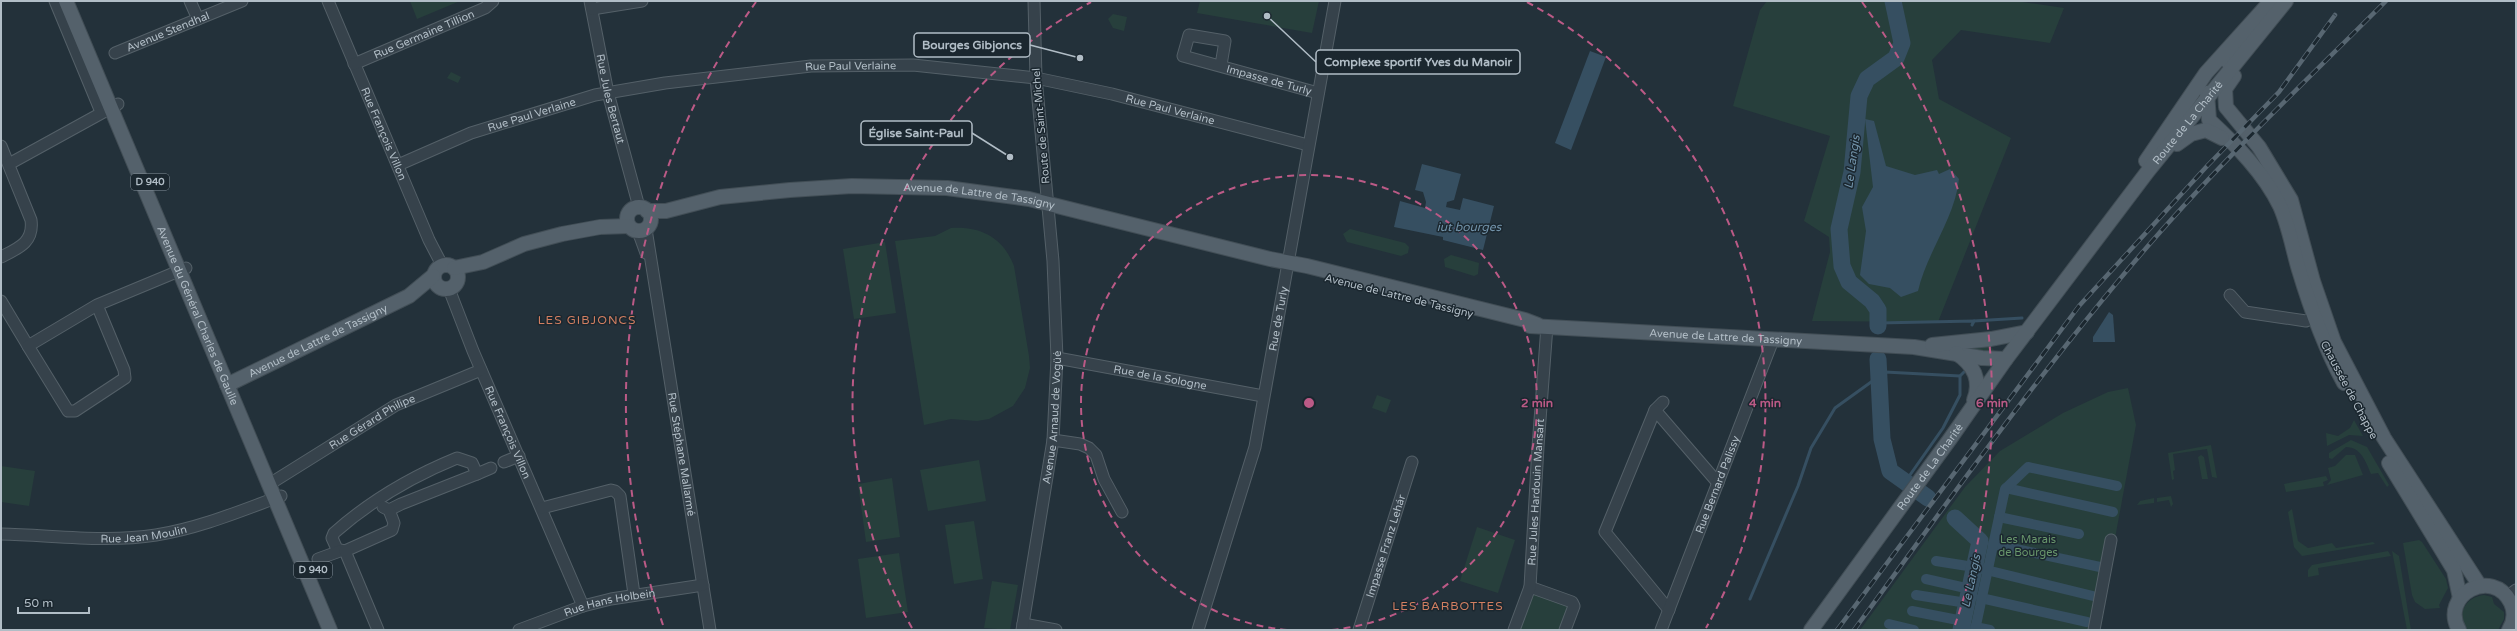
<svg xmlns="http://www.w3.org/2000/svg" width="2517" height="631" viewBox="0 0 2517 631" font-family="'Varela Round',sans-serif">
  <style>
    .green { fill: #273f3c }
    .water { fill: #364f61 }
    .lines { fill: none; stroke-linecap: round; stroke-linejoin: round }
    .stream { stroke: #364f61; stroke-width: 3 }
    .canal { stroke: #364f61; stroke-width: 10 }
    .river { stroke: #364f61; stroke-width: 17 }
    .minor-casing { stroke: #546068; stroke-width: 13 }
    .major-casing { stroke: #424e56; stroke-width: 16 }
    .minor { stroke: #36424b; stroke-width: 11 }
    .major { stroke: #54616b; stroke-width: 14 }
    .rail-casing { stroke: #586772; stroke-width: 4.5 }
    .rail { stroke: #1b272f; stroke-width: 3; stroke-dasharray: 9; stroke-linecap: butt }
    .ring { fill: none; stroke: #bb5a86; stroke-width: 2; stroke-dasharray: 7 5 }
    .labels { text-anchor: middle; dominant-baseline: central; stroke-width: 3; stroke-linejoin: round; paint-order: stroke }
    .shield { fill: #1b272f; stroke: #849099; stroke-width: 1 }
    .shield-label { font-size: 10px; font-weight: bold; fill: #b1bdc6 }
    .street-label { font-size: 11px; fill: #b1bdc6; stroke: #1b272f }
    .park-label { font-size: 11px; fill: #69976c; stroke: #1b272f }
    .water-label { font-size: 12px; font-style: italic; fill: #7293aa; stroke: #1b272f }
    .neighbourhood-label { font-size: 12px; letter-spacing: 1px; fill: #d27f61; stroke: #1b272f }
    .centre { fill: #bb5a86; stroke: #1b272f; stroke-width: 2 }
    .ring-label { font-size: 12px; text-anchor: middle; font-weight: bold; fill: #bb5a86; stroke: #1b272f; stroke-width: 3; stroke-linejoin: round; paint-order: stroke }
    .leader { fill: none; stroke: #b1bdc6; stroke-width: 1.5 }
    .callout-dot { fill: #b1bdc6; stroke: #1b272f; stroke-width: 1.5 }
    .callout { fill: #1b272f; stroke: #b1bdc6; stroke-width: 1.5 }
    .callout-label { font-size: 12px; text-anchor: middle; font-weight: bold; fill: #b1bdc6 }
  </style>
  <rect width="100%" height="100%" fill="#23313a"/>
  <!-- green -->
  <g class="green">
    <polygon points="410,1 460,1 417,19"/>
    <polygon points="1200,1 1319,1 1312,33 1197,13"/>
    <polygon points="1767,1 2016,1 2064,8 2050,43 1961,30 1932,60 1939,99 2011,138 1938,322 1812,321 1830,252 1829,237 1804,221 1830,136 1733,106 1760,10"/>
    <polygon points="1113,14 1127,17 1124,31 1113,28 1108,19"/>
    <polygon points="451,72 461,77 458,83 447,78"/>
    <path d="M951 228C980 226 1003 237 1014 266L1029 356 1030 368 1025 388 1013 406 989 419 977 421 951 419 924 425 895 241 935 236Z"/>
    <polygon points="1350,229 1405,243 1409,247 1408,253 1401,256 1347,242 1343,234"/>
    <polygon points="885,242 896,313 854,319 843,249"/>
    <polygon points="1451,255 1479,263 1478,274 1474,276 1445,267 1444,259"/>
    <polygon points="1968,344 1989,345 1995,351 1993,355 1966,349"/>
    <polygon points="2128,388 2136,425 2098,630 1860,630 1965,487 2000,451 2063,413 2108,392"/>
    <polygon points="1377,395 1391,400 1386,413 1372,408"/>
    <polygon points="2354,420 2363,436 2349,435 2327,446 2326,433 2338,436 2350,428"/>
    <path d="M2351 440 2367 447 2389 485 2387 487 2378 473 2371 474C2366 462 2361 447 2346 447L2332 459 2329 458V453Z"/>
    <polygon points="2211,445 2217,478 2212,477 2207,449 2173,454 2175,470 2173,471 2174,479 2172,480 2168,453"/>
    <polygon points="2201,455 2204,457 2208,479 2202,479 2198,457"/>
    <polygon points="2346,455 2355,455 2363,475 2327,485 2331,480 2328,468 2335,466"/>
    <polygon points="979,460 986,501 928,511 920,470"/>
    <polygon points="1,466 35,471 29,506 1,502"/>
    <polygon points="2326,476 2328,480 2323,482 2324,486 2286,492 2284,484"/>
    <polygon points="892,478 900,537 866,542 858,484"/>
    <polygon points="2171,496 2173,504 2171,507 2169,500 2157,502 2157,498"/>
    <polygon points="2154,498 2154,503 2137,505 2140,501"/>
    <polygon points="2292,509 2298,541 2308,548 2332,543 2336,548 2373,542 2375,544 2302,556 2294,547 2288,512"/>
    <polygon points="974,521 983,579 954,584 945,525"/>
    <polygon points="1477,527 1515,540 1498,593 1460,581"/>
    <polygon points="2419,540 2422,542 2446,579 2448,588 2439,605 2440,608 2425,609 2415,602 2412,595 2403,543"/>
    <polygon points="2388,551 2391,556 2318,568 2319,575 2308,577 2308,570 2312,565"/>
    <polygon points="2392,551 2399,556 2411,630 2407,630"/>
    <polygon points="899,553 908,612 866,618 858,559"/>
    <polygon points="992,581 1018,585 1010,630 984,628"/>
    <polygon points="1534,594 1567,606 1569,608 1560,630 1519,630"/>
    <path d="M2484 595 2492 597 2494 604 2504 612V619L2498 630H2467C2455 614 2466 597 2484 595Z"/>
  </g>
  <!-- water -->
  <g class="water">
    <polygon points="1590,51 1606,57 1571,150 1555,143"/>
    <path d="M1865 119 1874 121 1886 166 1915 175 1937 170 1939 174 1950 169 1959 179C1955 218 1927 252 1918 291L1901 297 1890 288 1869 284 1860 275 1866 231 1862 207 1873 187Z"/>
    <polygon points="1422,164 1461,174 1454,200 1447,202 1446,207 1460,210 1463,198 1494,206 1483,250 1443,240 1443,237 1394,227 1400,201 1425,208 1426,202 1423,192 1415,190"/>
    <polygon points="2109,312 2113,315 2115,342 2093,342 2093,337"/>
  </g>
  <g class="lines">
    <!-- stream -->
    <g class="stream">
      <polyline points="1974,321 2022,318"/>
      <polyline points="1878,323 1974,321 1972,325"/>
      <polyline points="1905,482 1943,428 1960,395 1960,376 1964,372"/>
      <polyline points="1750,599 1798,486 1811,448 1835,408 1885,372 1960,376"/>
    </g>
    <!-- canal -->
    <g class="canal">
      <polyline points="2006,488 2113,512"/>
      <polyline points="1999,517 2079,534"/>
      <polyline points="1993,544 2100,567"/>
      <polyline points="1936,561 1974,567 2093,596"/>
      <polyline points="1926,579 1970,589"/>
      <polyline points="1916,595 1967,603"/>
      <polyline points="1981,598 2087,622"/>
      <polyline points="1912,611 1963,621"/>
      <polyline points="1889,624 1914,630"/>
      <polyline points="1975,627 1990,630"/>
      <polyline points="1975,630 2005,489 2028,467 2117,486"/>
    </g>
    <!-- river -->
    <g class="river">
      <polyline points="1878,326 1878,310 1872,301 1849,282 1842,266 1839,229 1852,172 1859,96 1867,79 1896,58 1902,43 1893,1"/>
      <polyline points="1878,359 1882,439 1890,471 1928,498"/>
      <polyline points="1955,518 1980,541 1961,630"/>
    </g>
    <!-- minor casing -->
    <g class="minor-casing">
      <g id="minor">
        <polyline points="55,1 101,112"/>
        <polyline points="190,1 198,19"/>
        <path id="s1" d="M328 1 429 240 442 265"/>
        <path id="s2" d="M590 1 608 93 639 207"/>
        <polyline points="592,9 642,1"/>
        <path id="s3" d="M115 53 242 1"/>
        <path id="s4" d="M354 64 485 8 493 1"/>
        <path id="s5" d="M1221 65 1225 41 1189 35 1183 56 1318 93"/>
        <path d="M1 146 31 220C34 242 19 248 1 257"/>
        <polyline points="9,164 118,104"/>
        <path id="s6" d="M398 165 471 133 595 95 665 83 811 66 913 65 1036 78 1112 94 1308 145"/>
        <path id="s7" d="M646 229 710 630"/>
        <polyline points="638,231 646,253"/>
        <path id="s8" d="M449 289 473 351 583 606"/>
        <polyline points="2230,295 2245,312 2306,321 2313,318"/>
        <polyline points="1,301 28,346"/>
        <polyline points="97,305 124,370 125,378 75,411 68,411 28,346 97,305 186,268"/>
        <path id="s9" d="M1057 358 1263 396"/>
        <polyline points="1655,410 1663,402"/>
        <polyline points="1053,440 1080,444 1089,448 1096,455 1104,479 1122,512"/>
        <polyline points="504,462 519,456"/>
        <polyline points="477,474 491,468"/>
        <path id="s10" d="M268 485 396 405 481 370"/>
        <polyline points="542,508 611,490 615,491 620,496 634,594"/>
        <path id="s11" d="M1 534C52 535 106 543 156 535 200 528 240 511 281 496"/>
        <path d="M345 551 337 549 332 538 334 533C370 501 413 476 457 458L472 463 477 474 401 504 389 510"/>
        <polyline points="318,559 340,551"/>
        <polyline points="1530,587 1572,602 1574,606 1565,630"/>
        <polyline points="2508,596 2516,590"/>
        <polyline points="1669,610 1605,532 1655,410 1718,483"/>
        <polyline points="1023,624 1056,630"/>
        <polyline points="378,630 345,551 392,530 394,523 389,510 383,507"/>
        <path id="s12" d="M519 630 583 606 611 599 703 585"/>
        <path id="s13" d="M1022 630 1053 440 1057 358 1053 261 1036 78 1034 1"/>
        <path id="s14" d="M1198 630 1255 447 1335 1"/>
        <path id="s15" d="M1359 630 1412 462"/>
        <path id="s16" d="M1514 630 1530 587 1538 447 1547 326"/>
        <path id="s17" d="M1661 630 1773 340"/>
        <polyline points="2094,630 2111,540"/>
      </g>
    </g>
    <!-- major casing -->
    <g class="major-casing">
      <g id="major">
        <path id="s18" d="M66 1 330 630"/>
        <polyline points="2227,61 2248,27"/>
        <polyline points="2234,76 2225,89 2226,107 2259,147 2291,200 2313,281 2334,342 2384,438 2480,586"/>
        <path d="M2207 93 2209 120C2236 145 2264 173 2280 206 2289 226 2293 250 2299 270 2311 310 2324 346 2344 383"/>
        <polyline points="2177,144 2191,134 2206,130 2222,138"/>
        <polyline points="2146,161 2206,73 2271,1"/>
        <circle cx="639" cy="219" r="12"/>
        <path id="s19" d="M647 211H666L720 197 790 190 852 186 947 188 1029 199 1270 259 1307 266 1525 320 1538 325"/>
        <circle cx="446" cy="277" r="12"/>
        <polyline points="454,268 483,262 524,244 562,234 600,227 629,226"/>
        <path id="s20" d="M1530 326 1914 347 1982 358 2006 359"/>
        <polyline points="1932,345 1991,339 2027,332"/>
        <path d="M1956 353C1973 364 1982 380 1974 400"/>
        <path id="s21" d="M227 385 409 296 433 276"/>
        <polyline points="2389,463 2454,570 2460,598"/>
        <path id="s22" d="M1811 630 1950 439 2006 359 2148 171 2286 1"/>
        <path d="M2459 630C2439 595 2493 566 2511 603 2515 612 2514 622 2509 630"/>
      </g>
    </g>
    <!-- minor -->
    <use href="#minor" class="minor"/>
    <!-- major -->
    <use href="#major" class="major"/>
    <!-- rail casing -->
    <g class="rail-casing">
      <g id="rail">
        <polyline points="1837,630 2079,306 2208,165 2279,92 2335,15"/>
        <path d="M1854 630C1947 503 2038 374 2141 254 2217 165 2303 84 2386 1"/>
      </g>
    </g>
    <!-- rail -->
    <use href="#rail" class="rail"/>
  </g>
  <!-- distance rings -->
  <g class="ring">
    <path d="M1287 630A228 228 0 1 1 1331 630"/>
    <path d="M912 628A456 456 0 0 1 1091 2M1527 2A456 456 0 0 1 1706 628"/>
    <path d="M663 625A683 683 0 0 1 756 2M1862 2A683 683 0 0 1 1955 625"/>
  </g>
  <g class="labels">
    <!-- shield labels -->
    <g class="shield">
      <rect x="131" y="174" width="38" height="16" rx="3"/>
      <rect x="294" y="562" width="38" height="16" rx="3"/>
    </g>
    <g class="shield-label">
      <text x="150" y="182">D 940</text>
      <text x="313" y="570">D 940</text>
    </g>
    <!-- street labels -->
    <g class="street-label">
      <text stroke="none"><textPath href="#s3" startOffset="57">Avenue Stendhal</textPath></text>
      <text stroke="none"><textPath href="#s4" startOffset="76">Rue Germaine Tillion</textPath></text>
      <text stroke="none"><textPath href="#s6" startOffset="467">Rue Paul Verlaine</textPath></text>
      <text stroke="none"><textPath href="#s5" startOffset="172">Impasse de Turly</textPath></text>
      <text stroke="none"><textPath href="#s2" startOffset="100">Rue Jules Bertaut</textPath></text>
      <text stroke="none"><textPath href="#s6" startOffset="791">Rue Paul Verlaine</textPath></text>
      <text stroke="none"><textPath href="#s6" startOffset="143">Rue Paul Verlaine</textPath></text>
      <text stroke="none"><textPath href="#s22" startOffset="632">Route de La Charité</textPath></text>
      <text transform="translate(1041 126) rotate(-95)">Route de Saint-Michel</text>
      <text stroke="none"><textPath href="#s1" startOffset="144">Rue François Villon</textPath></text>
      <text stroke="none"><textPath href="#s19" startOffset="335">Avenue de Lattre de Tassigny</textPath></text>
      <text transform="translate(1399 296) rotate(14)">Avenue de Lattre de Tassigny</text>
      <text stroke="none"><textPath href="#s18" startOffset="341">Avenue du Général Charles de Gaulle</textPath></text>
      <text stroke="none"><textPath href="#s14" startOffset="322">Rue de Turly</textPath></text>
      <text stroke="none"><textPath href="#s20" startOffset="196">Avenue de Lattre de Tassigny</textPath></text>
      <text stroke="none"><textPath href="#s21" startOffset="101">Avenue de Lattre de Tassigny</textPath></text>
      <text stroke="none"><textPath href="#s9" startOffset="105">Rue de la Sologne</textPath></text>
      <text transform="translate(2349 390) rotate(62)">Chaussée de Chappe</text>
      <text stroke="none"><textPath href="#s13" startOffset="215">Avenue Arnaud de Vogüé</textPath></text>
      <text stroke="none"><textPath href="#s10" startOffset="122">Rue Gérard Philipe</textPath></text>
      <text stroke="none"><textPath href="#s8" startOffset="155">Rue François Villon</textPath></text>
      <text stroke="none"><textPath href="#s7" startOffset="228">Rue Stéphane Mallarmé</textPath></text>
      <text stroke="none"><textPath href="#s22" startOffset="202">Route de La Charité</textPath></text>
      <text stroke="none"><textPath href="#s17" startOffset="156">Rue Bernard Palissy</textPath></text>
      <text stroke="none"><textPath href="#s16" startOffset="141">Rue Jules Hardouin Mansart</textPath></text>
      <text stroke="none"><textPath href="#s11" startOffset="143">Rue Jean Moulin</textPath></text>
      <text stroke="none"><textPath href="#s15" startOffset="88">Impasse Franz Lehár</textPath></text>
      <text stroke="none"><textPath href="#s12" startOffset="95">Rue Hans Holbein</textPath></text>
    </g>
    <!-- park labels -->
    <g class="park-label">
      <text x="2028" y="539">Les Marais<tspan x="2028" dy="13">de Bourges</tspan></text>
    </g>
    <!-- water labels -->
    <g class="water-label">
      <text transform="translate(1852 162) rotate(-82)">Le Langis</text>
      <text x="1469" y="227">iut bourges</text>
      <text transform="translate(1971 581) rotate(-78)">Le Langis</text>
    </g>
    <!-- neighbourhood labels -->
    <g class="neighbourhood-label">
      <text x="587" y="320">LES GIBJONCS</text>
      <text x="1448" y="606">LES BARBOTTES</text>
    </g>
  </g>
  <circle cx="1309" cy="403" r="6" class="centre"/>
  <g class="ring-label">
    <text x="1537" y="407">2 min</text>
    <text x="1765" y="407">4 min</text>
    <text x="1992" y="407">6 min</text>
  </g>
  <!-- callouts -->
  <path class="leader" d="M1080 58L1030 45M1267 16L1316 62M1010 157L972 133"/>
  <g class="callout-dot">
    <circle cx="1080" cy="58" r="4"/>
    <circle cx="1267" cy="16" r="4"/>
    <circle cx="1010" cy="157" r="4"/>
  </g>
  <g class="callout">
    <rect x="914" y="33" width="116" height="24" rx="4"/>
    <rect x="1316" y="50" width="204" height="24" rx="4"/>
    <rect x="861" y="121" width="111" height="24" rx="4"/>
  </g>
  <g class="callout-label">
    <text x="972" y="49">Bourges Gibjoncs</text>
    <text x="1418" y="66">Complexe sportif Yves du Manoir</text>
    <text x="916" y="137">Église Saint-Paul</text>
  </g>
  <!-- border -->
  <rect width="2517" height="631" fill="none" stroke="#b1bdc6" stroke-width="4"/>
  <!-- scale -->
  <path d="M18 607v6h71v-6" fill="none" stroke="#b1bdc6" stroke-width="2"/>
  <text x="24" y="607" font-size="12" fill="#b1bdc6" stroke="#1b272f" stroke-width="3" paint-order="stroke">50 m</text>
</svg>
